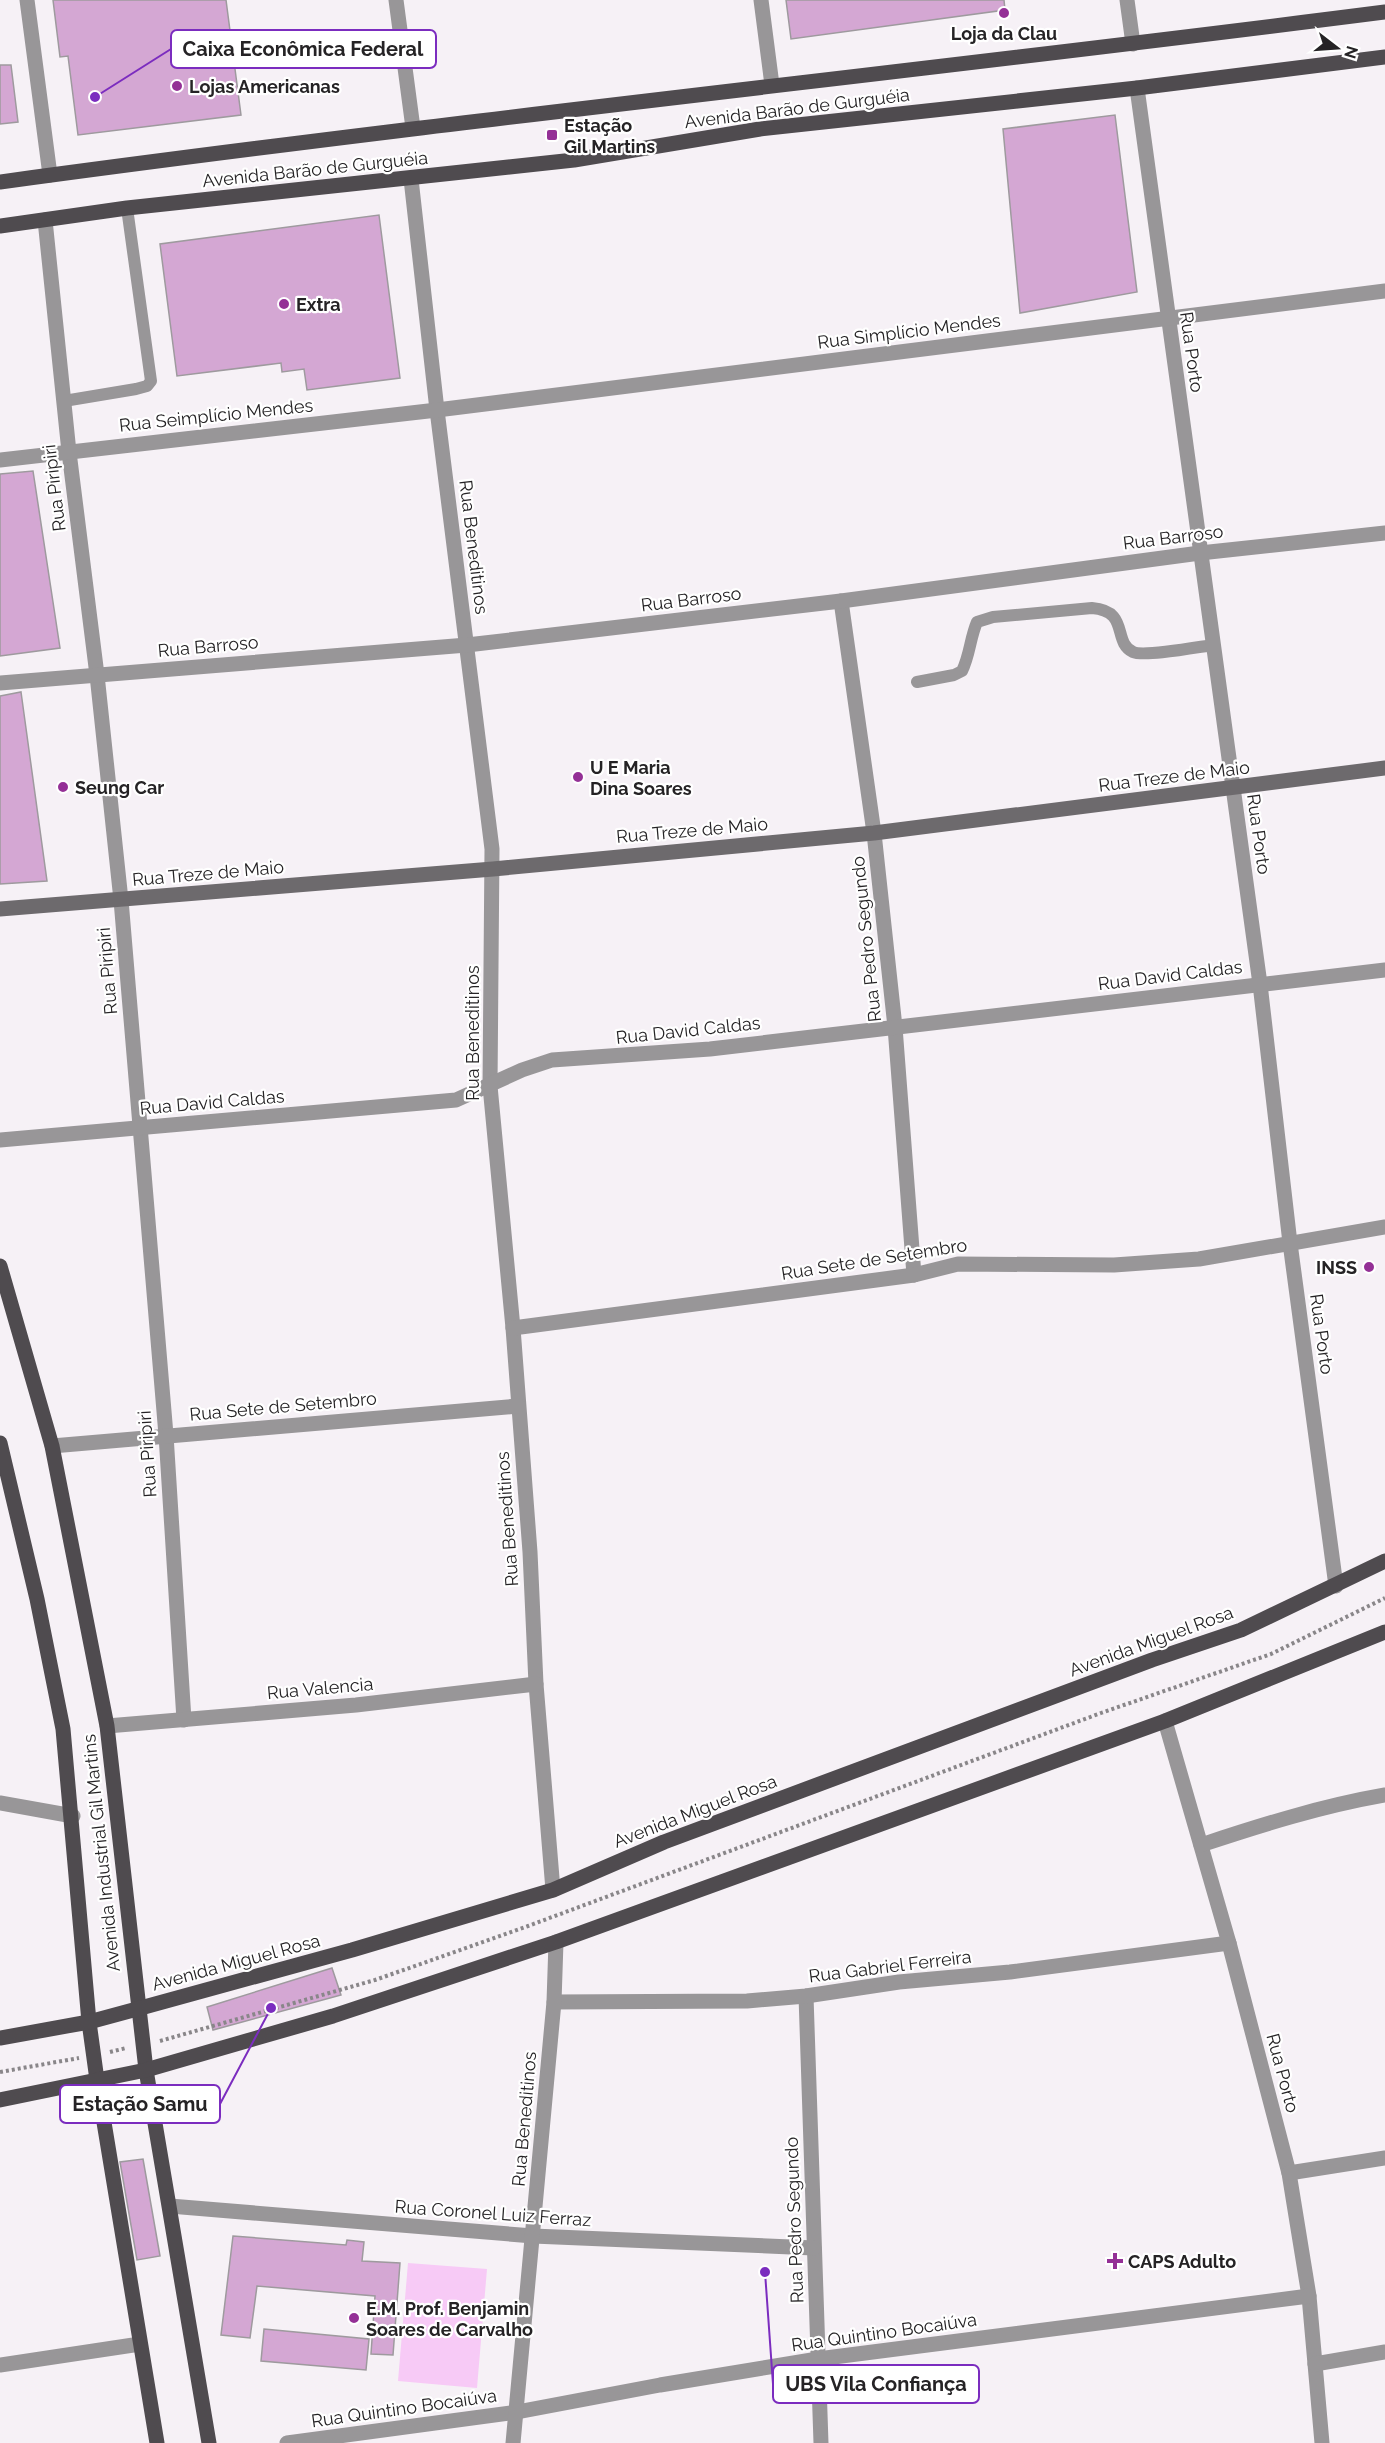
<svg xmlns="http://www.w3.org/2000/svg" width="1385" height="2443" viewBox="0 0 1385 2443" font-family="Raleway,sans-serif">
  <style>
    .grass { fill: #f7caf6 }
    .building { fill: #d4a7d3; stroke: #9e9a9e; stroke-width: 1.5 }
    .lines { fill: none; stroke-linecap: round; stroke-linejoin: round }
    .path { stroke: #898689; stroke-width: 4; stroke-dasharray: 3 3; stroke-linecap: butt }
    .lane { stroke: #989698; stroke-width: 12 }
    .street { stroke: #989698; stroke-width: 15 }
    .secondary { stroke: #6d6a6d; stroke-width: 15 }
    .primary { stroke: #4f4b4f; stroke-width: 15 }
    .poi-dot { fill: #943096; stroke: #fff; stroke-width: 2 }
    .labels { text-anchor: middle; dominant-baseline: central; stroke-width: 4.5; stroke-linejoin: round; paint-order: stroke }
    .poi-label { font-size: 18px; font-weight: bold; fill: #252325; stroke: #fff; text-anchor: start }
    .street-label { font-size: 18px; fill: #252325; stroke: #fff }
    .leader { fill: none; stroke: #7b2cbf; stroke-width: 2 }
    .callout-dot { fill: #7b2cbf; stroke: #fff; stroke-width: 2 }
    .callout { fill: #fff; stroke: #7b2cbf; stroke-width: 2 }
    .callout-label { font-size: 20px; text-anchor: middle; font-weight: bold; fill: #252325 }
  </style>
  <rect width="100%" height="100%" fill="#f6f1f6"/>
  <!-- grass -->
  <polygon class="grass" points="408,2263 487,2269 477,2388 398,2381"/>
  <!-- building -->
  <g class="building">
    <polygon points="53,0 226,0 241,115 78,135 68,56 60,57"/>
    <polygon points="786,0 1004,0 1005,10 791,39"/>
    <polygon points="0,65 11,65 18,122 0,124"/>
    <polygon points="1115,115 1137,292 1020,313 1003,129"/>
    <polygon points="379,215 400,378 307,390 304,369 282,372 281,363 177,376 160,244"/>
    <polygon points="33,471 60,648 0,656 0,474"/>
    <polygon points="21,692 47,881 0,884 0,696"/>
    <polygon points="332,1968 341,1995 213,2030 207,2007"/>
    <polygon points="143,2159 160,2256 137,2260 120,2162"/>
    <polygon points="233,2236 346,2245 347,2240 364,2242 362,2261 400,2263 393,2355 371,2354 375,2296 257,2286 250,2338 221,2335"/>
    <polygon points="264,2329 369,2339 366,2370 261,2361"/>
  </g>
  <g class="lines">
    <!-- path -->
    <g class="path">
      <polyline points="160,2041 375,1980 528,1926 1101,1713 1271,1654 1385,1598"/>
      <polyline points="110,2052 126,2048"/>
      <polyline points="0,2072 79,2058"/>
    </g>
    <!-- lane -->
    <g class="lane">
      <polyline points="64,401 136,389 147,386 151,381 127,208"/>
      <path d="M917 682 954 675 962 671C970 655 970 638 977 622L993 617 1092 608C1130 611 1112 642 1133 652 1144 657 1198 647 1213 645"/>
    </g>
    <!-- street -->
    <g class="street">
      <polyline points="27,0 50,175"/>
      <polyline points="396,0 413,128"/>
      <polyline points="761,0 772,85"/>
      <polyline points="1127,0 1133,44"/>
      <polyline points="1137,88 1260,984 1290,1243 1336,1586"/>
      <polyline points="411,179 437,410 492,849 490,1086 513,1328 530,1552 536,1684 553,1890"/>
      <polyline points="45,220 69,452 97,675 121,900 166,1435 184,1720"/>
      <polyline points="0,460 437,410 1385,291"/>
      <polyline points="841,601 874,833 895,1027 914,1275"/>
      <polyline points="0,683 467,645 841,601 1200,553 1385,533"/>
      <polyline points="0,1140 456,1100 522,1070 552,1060 710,1049 1385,970"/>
      <polyline points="513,1328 914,1275 958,1264 1114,1265 1199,1259 1385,1227"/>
      <polyline points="52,1446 518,1406"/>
      <polyline points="1165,1721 1229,1943 1289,2173 1309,2296 1322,2443"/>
      <polyline points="107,1726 356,1705 536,1684"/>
      <polyline points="0,1803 73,1816"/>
      <path d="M1201 1845C1261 1825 1322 1806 1385 1795"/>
      <polyline points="806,1996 821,2443"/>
      <polyline points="554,2002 747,2001 806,1996 899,1982 1010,1972 1229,1943"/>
      <polyline points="1289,2173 1385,2158"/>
      <polyline points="170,2206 533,2236 814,2248"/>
      <polyline points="1315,2364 1385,2352"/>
      <polyline points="0,2365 140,2344"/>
      <polyline points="287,2443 517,2412 660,2385 818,2359 1309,2296"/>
      <polyline points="513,2443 554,2002 556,1942"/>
    </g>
    <!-- secondary -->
    <polyline class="secondary" points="0,909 493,869 874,833 1385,768"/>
    <!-- primary -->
    <g class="primary">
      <path d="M0 182C461 119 924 71 1385 12"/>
      <polyline points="0,226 127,208 574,160 760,129 1137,88 1385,57"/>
      <polyline points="0,1266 52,1446 107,1726 146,2070 209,2443"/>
      <polyline points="0,1443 37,1599 63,1729 89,2022 97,2080 157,2443"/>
      <polyline points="0,2038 89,2022 137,2009 352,1950 553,1890 664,1842 1152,1660 1241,1630 1385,1561"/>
      <polyline points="0,2100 146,2070 333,2016 556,1942 1165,1721 1385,1632"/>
    </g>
  </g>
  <!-- markers -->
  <g class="poi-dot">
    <circle cx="1004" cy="13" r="6"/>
    <circle cx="177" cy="86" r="6"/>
    <rect x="546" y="129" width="12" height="12" rx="3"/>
    <circle cx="284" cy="304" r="6"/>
    <circle cx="578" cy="777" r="6"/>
    <circle cx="63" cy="787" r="6"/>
    <circle cx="1369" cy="1267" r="6"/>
    <path d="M1112 2252h6v6h6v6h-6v6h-6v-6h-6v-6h6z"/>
    <circle cx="354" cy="2318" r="6"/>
  </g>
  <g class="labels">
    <!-- poi labels -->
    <g class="poi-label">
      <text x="1004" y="33" text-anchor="middle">Loja da Clau</text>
      <text x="189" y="86">Lojas Americanas</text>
      <text x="564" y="125">Estação<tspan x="564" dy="21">Gil Martins</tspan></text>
      <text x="296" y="304">Extra</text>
      <text x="590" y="767">U E Maria<tspan x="590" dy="21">Dina Soares</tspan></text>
      <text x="75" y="787">Seung Car</text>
      <text x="1357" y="1267" text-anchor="end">INSS</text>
      <text x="1128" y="2261">CAPS Adulto</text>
      <text x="366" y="2308">E.M. Prof. Benjamin<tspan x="366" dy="21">Soares de Carvalho</tspan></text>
    </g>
    <!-- street labels -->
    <g class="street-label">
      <text transform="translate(797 108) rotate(-7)">Avenida Barão de Gurguéia</text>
      <text transform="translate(315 169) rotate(-6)">Avenida Barão de Gurguéia</text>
      <text transform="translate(909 331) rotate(-7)">Rua Simplício Mendes</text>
      <text transform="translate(1192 352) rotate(82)">Rua Porto</text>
      <text transform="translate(216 415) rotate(-6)">Rua Seimplício Mendes</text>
      <text transform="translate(54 488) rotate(-97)">Rua Piripiri</text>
      <text transform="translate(1173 537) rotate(-7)">Rua Barroso</text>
      <text transform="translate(474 547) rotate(83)">Rua Beneditinos</text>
      <text transform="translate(691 599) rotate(-7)">Rua Barroso</text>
      <text transform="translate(208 646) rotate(-5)">Rua Barroso</text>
      <text transform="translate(1174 776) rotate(-7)">Rua Treze de Maio</text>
      <text transform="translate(692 830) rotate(-5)">Rua Treze de Maio</text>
      <text transform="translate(1259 834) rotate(82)">Rua Porto</text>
      <text transform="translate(208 873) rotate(-5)">Rua Treze de Maio</text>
      <text transform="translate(866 939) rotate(-96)">Rua Pedro Segundo</text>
      <text transform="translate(107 971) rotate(-95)">Rua Piripiri</text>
      <text transform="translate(1170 975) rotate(-7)">Rua David Caldas</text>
      <text transform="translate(688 1030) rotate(-6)">Rua David Caldas</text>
      <text transform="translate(472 1033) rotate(-90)">Rua Beneditinos</text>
      <text transform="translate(212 1102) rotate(-5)">Rua David Caldas</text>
      <text transform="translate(874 1259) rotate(-9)">Rua Sete de Setembro</text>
      <text transform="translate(1322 1334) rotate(82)">Rua Porto</text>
      <text transform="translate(283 1406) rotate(-5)">Rua Sete de Setembro</text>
      <text transform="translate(147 1454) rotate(-94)">Rua Piripiri</text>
      <text transform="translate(507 1519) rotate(-94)">Rua Beneditinos</text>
      <text transform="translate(1151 1641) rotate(-20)">Avenida Miguel Rosa</text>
      <text transform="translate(320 1688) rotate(-5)">Rua Valencia</text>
      <text transform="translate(695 1811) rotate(-21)">Avenida Miguel Rosa</text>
      <text transform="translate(101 1853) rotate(-96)">Avenida Industrial Gil Martins</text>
      <text transform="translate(236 1962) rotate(-15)">Avenida Miguel Rosa</text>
      <text transform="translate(890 1966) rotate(-7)">Rua Gabriel Ferreira</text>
      <text transform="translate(1283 2073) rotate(75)">Rua Porto</text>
      <text transform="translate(524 2119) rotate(-85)">Rua Beneditinos</text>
      <text transform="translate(493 2213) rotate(4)">Rua Coronel Luiz Ferraz</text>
      <text transform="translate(794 2220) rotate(-92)">Rua Pedro Segundo</text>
      <text transform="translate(884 2332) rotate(-8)">Rua Quintino Bocaiúva</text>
      <text transform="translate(404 2408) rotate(-8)">Rua Quintino Bocaiúva</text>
    </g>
  </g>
  <!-- callouts -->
  <path class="leader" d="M95 97L171 49M271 2008L220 2104M765 2272L773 2384"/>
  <g class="callout-dot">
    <circle cx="95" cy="97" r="6"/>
    <circle cx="271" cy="2008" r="6"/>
    <circle cx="765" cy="2272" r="6"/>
  </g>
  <g class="callout">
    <rect x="171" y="30" width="265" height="38" rx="6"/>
    <rect x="60" y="2085" width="160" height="38" rx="6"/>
    <rect x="773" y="2365" width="206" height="38" rx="6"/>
  </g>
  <g class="callout-label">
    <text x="303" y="56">Caixa Econômica Federal</text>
    <text x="140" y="2111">Estação Samu</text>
    <text x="876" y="2391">UBS Vila Confiança</text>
  </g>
  <!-- north arrow -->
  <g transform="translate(1337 48) rotate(107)" stroke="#ffffff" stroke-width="4.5" paint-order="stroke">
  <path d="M0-4.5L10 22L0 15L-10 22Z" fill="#252325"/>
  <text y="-9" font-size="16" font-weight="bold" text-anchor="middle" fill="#252325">N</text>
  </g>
</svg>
